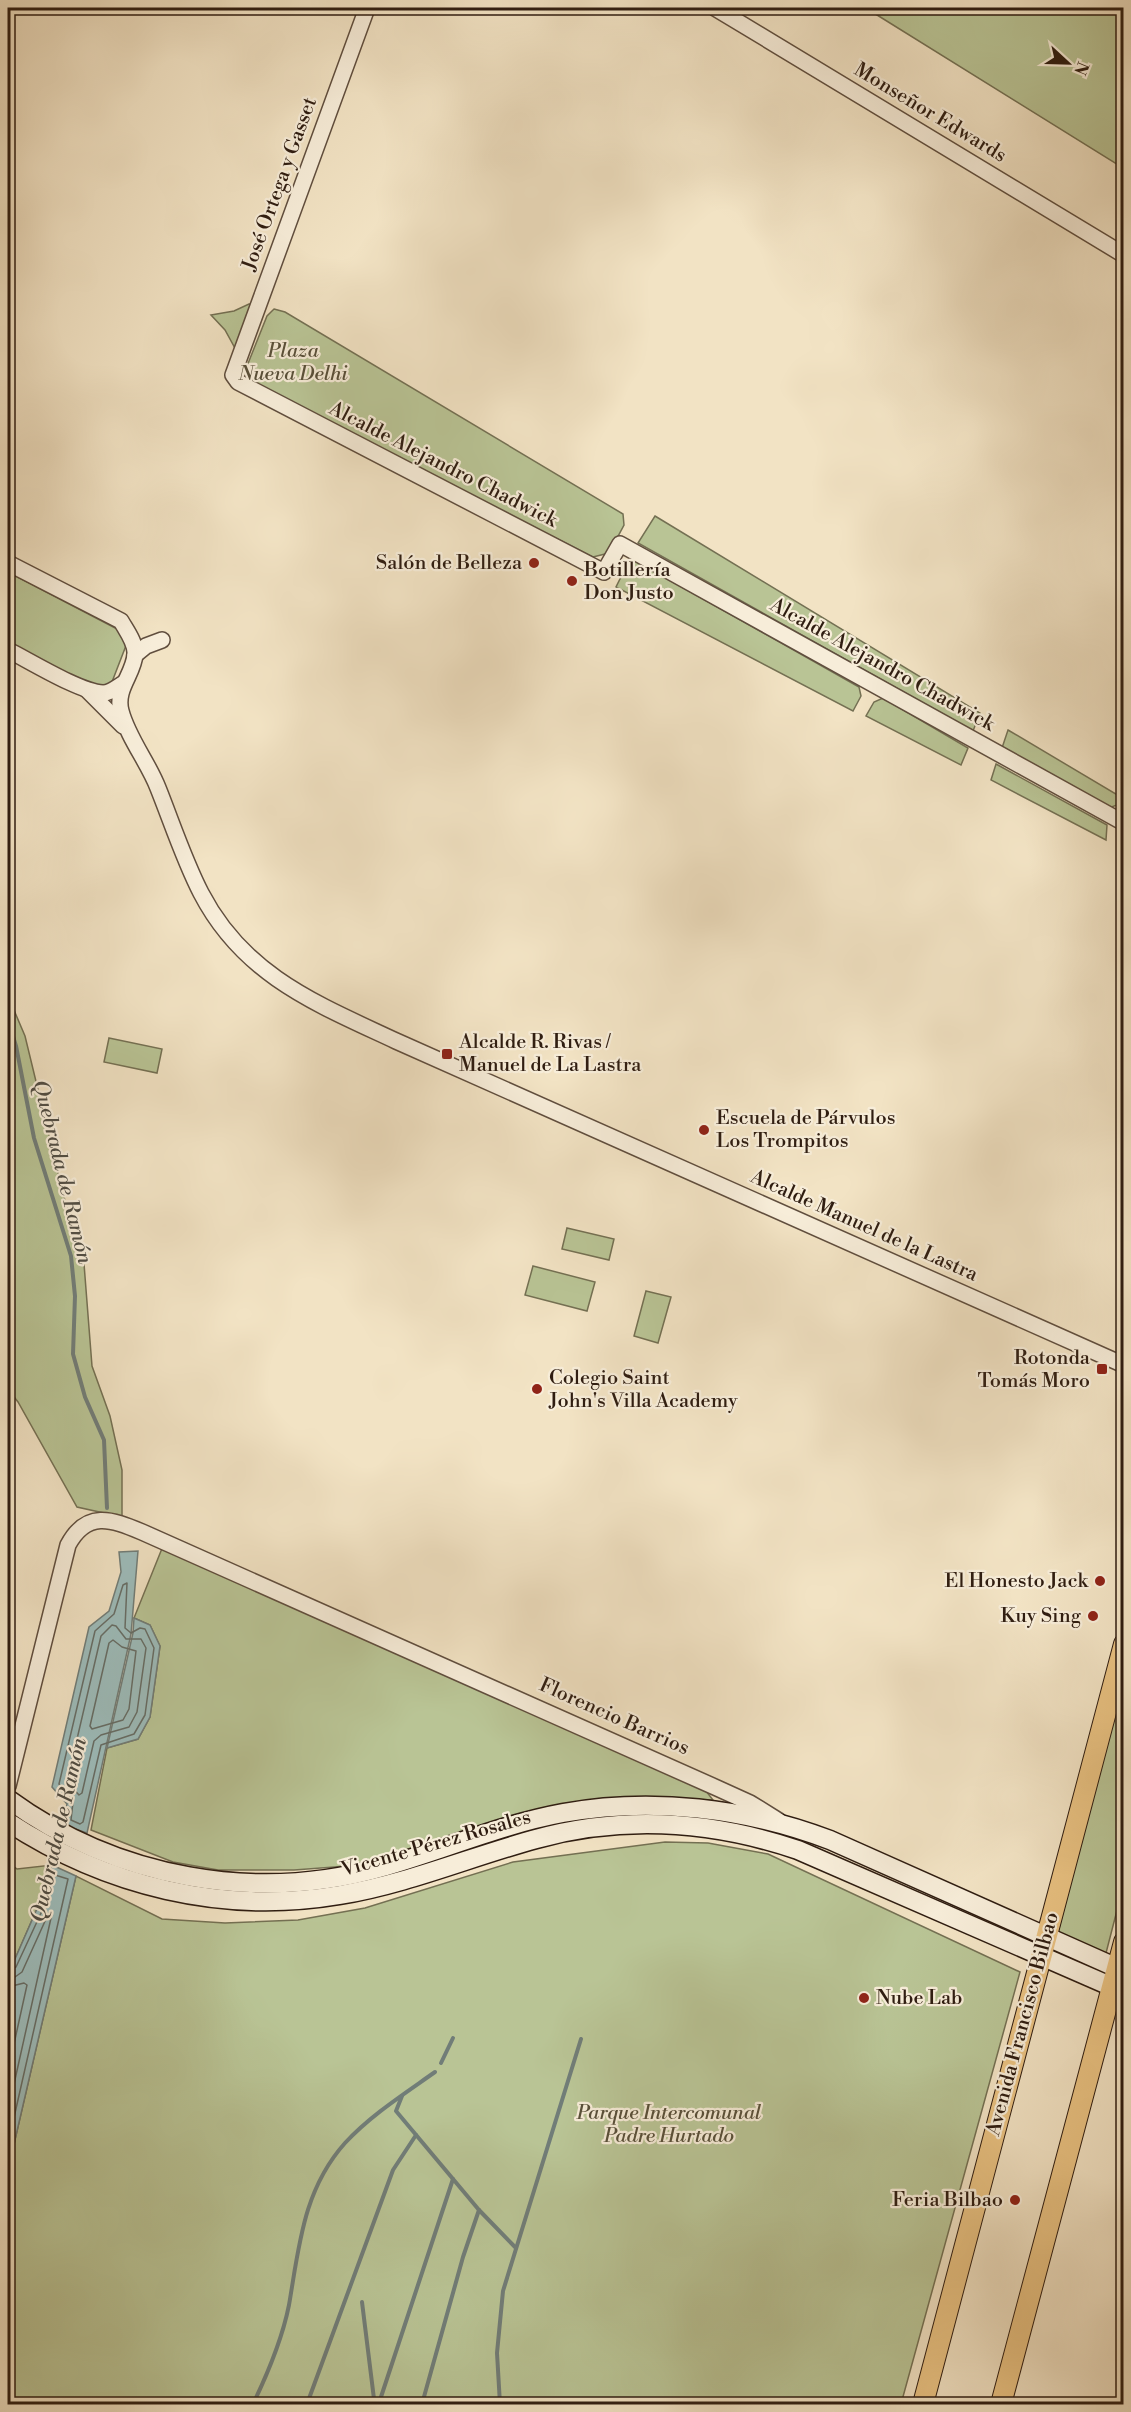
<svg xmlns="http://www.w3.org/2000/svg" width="1131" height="2412" viewBox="0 0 1131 2412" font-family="'Libre Bodoni',serif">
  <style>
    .green { fill: #b9c495; stroke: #747053; stroke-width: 1.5 }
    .water { fill: #9dbdbc; stroke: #717d78; stroke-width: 1.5 }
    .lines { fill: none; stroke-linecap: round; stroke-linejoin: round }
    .shore { stroke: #666d66; stroke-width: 1.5 }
    .stream { stroke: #717d78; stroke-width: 4 }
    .tertiary-casing { stroke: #604e3e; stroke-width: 18 }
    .secondary-casing { stroke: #2f1d11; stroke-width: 21 }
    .primary-casing { stroke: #2f1d11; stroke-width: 22 }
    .tertiary { stroke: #f7edd9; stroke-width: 15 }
    .secondary { stroke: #f7edd9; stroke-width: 18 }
    .primary { stroke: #e9c282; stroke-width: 20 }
    .poi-dot { fill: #8f2418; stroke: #f7edd9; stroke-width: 2 }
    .labels { text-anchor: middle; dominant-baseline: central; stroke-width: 4.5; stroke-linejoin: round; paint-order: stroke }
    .street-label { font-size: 20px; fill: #2f1d11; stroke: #f7edd9 }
    .park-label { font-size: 20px; font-style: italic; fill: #584f39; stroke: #f7edd9 }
    .poi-label { font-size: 20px; fill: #2f1d11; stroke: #f7edd9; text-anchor: end }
    .water-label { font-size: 21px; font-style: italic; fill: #504d44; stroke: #f7edd9 }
  </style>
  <rect width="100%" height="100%" fill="#f2e3c4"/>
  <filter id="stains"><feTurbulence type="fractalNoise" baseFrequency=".00333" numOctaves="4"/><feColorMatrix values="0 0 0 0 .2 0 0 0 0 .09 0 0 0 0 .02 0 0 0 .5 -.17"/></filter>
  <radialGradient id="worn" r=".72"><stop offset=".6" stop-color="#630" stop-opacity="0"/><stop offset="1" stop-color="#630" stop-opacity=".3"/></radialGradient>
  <!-- green -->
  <g class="green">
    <polygon points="865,8 1123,8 1123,168 869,10"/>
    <polygon points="249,304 253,304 236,350 225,330 211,315 234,311"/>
    <polygon points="274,309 285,312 623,514 624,525 609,553 593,557 252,385 246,379 245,371 267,316"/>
    <polygon points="655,516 980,713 973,731 638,543"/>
    <polygon points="636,561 859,687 861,696 853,711 616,587 628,563"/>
    <polygon points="8,572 121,631 127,643 110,687 98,689 8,644"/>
    <polygon points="883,698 968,748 961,765 866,716 874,702"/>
    <polygon points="1008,730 1121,797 1117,805 1109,808 1001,751"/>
    <polygon points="996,764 1107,825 1106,840 991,780"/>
    <polygon points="8,996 25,1036 65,1201 83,1251 92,1366 110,1416 122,1470 122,1517 77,1507 18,1402 8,1389"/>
    <polygon points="109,1038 162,1049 157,1073 104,1062"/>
    <polygon points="567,1228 614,1239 609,1260 562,1249"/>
    <polygon points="533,1266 595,1282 587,1311 525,1295"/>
    <polygon points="646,1291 671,1297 658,1343 634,1336"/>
    <polygon points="163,1546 706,1791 713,1800 666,1799 361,1865 294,1870 218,1870 173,1862 91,1830 107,1748 138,1739 150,1717 160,1646 150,1625 134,1618"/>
    <polygon points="1123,1679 1123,1887 1105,1957 1057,1936"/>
    <polygon points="665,1842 708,1843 768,1854 1020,1972 901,2404 8,2404 8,2170 76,1876 162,1919 225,1923 298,1920 365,1908 513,1862"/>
    <polygon points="8,1862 17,1869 52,1865 43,1895 8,1975"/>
  </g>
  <!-- water -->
  <g class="water">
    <polygon points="138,1551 131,1634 87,1833 63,1825 67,1804 52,1787 89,1627 109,1611 121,1572 119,1552"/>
    <polygon points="134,1618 150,1625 160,1646 150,1717 138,1739 107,1748 133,1633"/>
    <polygon points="52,1865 76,1876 8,2170 8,1975 43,1895"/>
  </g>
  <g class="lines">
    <!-- shore -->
    <g class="shore">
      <polygon points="127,1583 125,1628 131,1633 140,1628 145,1629 154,1648 145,1715 134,1734 101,1745 83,1822 80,1824 71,1820 73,1802 59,1784 95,1631 114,1614 123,1585"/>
      <polygon points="112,1625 116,1626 126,1639 141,1639 146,1648 137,1712 129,1727 101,1735 94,1741 82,1793 79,1795 67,1782 101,1636"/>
      <polygon points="113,1640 122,1647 136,1651 129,1709 123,1720 92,1729 90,1726 109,1643"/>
      <polyline points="8,1971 16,1967 48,1898 55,1875 68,1879 8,2144"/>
      <polyline points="8,1978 15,1977 22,1972 46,1919 51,1918 8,2111"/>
      <polyline points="8,1987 24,1983 27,1985 8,2071"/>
    </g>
    <!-- stream -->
    <g class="stream">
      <polyline points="8,1020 16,1046 34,1138 71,1256 75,1296 73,1354 85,1397 104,1440 107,1508"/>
      <polyline points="441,2063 453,2038"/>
      <polyline points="402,2096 396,2111 479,2210 515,2247"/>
      <polyline points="362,2302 374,2399 379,2404"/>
      <polyline points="379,2403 453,2179"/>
      <path d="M253 2404C268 2373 282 2340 289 2305 299 2247 303 2190 345 2143 371 2115 404 2094 435 2072"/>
      <polyline points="307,2404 393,2170 416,2135"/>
      <polyline points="422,2404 463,2257 479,2210"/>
      <polyline points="500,2404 497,2353 503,2291 581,2039"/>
    </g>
    <!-- tertiary casing -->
    <g class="tertiary-casing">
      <g id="tertiary">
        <polyline points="367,8 233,375 238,382 604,572 620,544 1124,823"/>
        <polyline points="715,8 1124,255"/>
        <path d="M8 563 121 621C126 630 136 643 135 654 134 674 115 689 121 711 128 738 148 762 158 788 172 823 184 860 201 893 244 976 317 1004 396 1041L1124 1365"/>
        <path d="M8 650C30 661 80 692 103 693 111 693 117 687 124 683"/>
        <polyline points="135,655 146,646 162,640"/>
        <polyline points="87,690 123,726"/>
        <path d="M8 1786 68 1545C87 1510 111 1519 142 1532L717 1788 750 1803 779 1821"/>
      </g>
    </g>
    <!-- secondary casing -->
    <g class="secondary-casing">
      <g id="secondary">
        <path d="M8 1799C116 1878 256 1904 386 1866 445 1849 503 1824 563 1813 652 1797 746 1808 830 1840L1124 1971"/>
        <path d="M8 1822C106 1886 222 1915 340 1895 407 1884 470 1857 536 1839 624 1815 712 1821 798 1850L1124 1992"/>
      </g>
    </g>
    <!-- primary casing -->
    <g class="primary-casing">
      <g id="primary">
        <polyline points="923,2404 1124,1644"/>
        <polyline points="1001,2404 1124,1942"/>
      </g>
    </g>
    <!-- tertiary -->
    <use href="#tertiary" class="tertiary"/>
    <!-- secondary -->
    <use href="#secondary" class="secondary"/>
    <!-- primary -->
    <use href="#primary" class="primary"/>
  </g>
  <!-- markers -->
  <g class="poi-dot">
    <circle cx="534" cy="563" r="6"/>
    <circle cx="572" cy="581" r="6"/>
    <rect x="441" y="1048" width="12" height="12" rx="3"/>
    <circle cx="704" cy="1130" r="6"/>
    <rect x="1096" y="1363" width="12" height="12" rx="3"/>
    <circle cx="537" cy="1389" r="6"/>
    <circle cx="1100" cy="1581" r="6"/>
    <circle cx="1093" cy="1616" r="6"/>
    <circle cx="864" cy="1998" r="6"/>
    <circle cx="1015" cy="2200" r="6"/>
  </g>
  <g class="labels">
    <!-- street labels -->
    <g class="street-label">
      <text transform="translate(930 113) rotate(31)">Monseñor Edwards</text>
      <text transform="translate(280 184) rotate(-70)">José Ortega y Gasset</text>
      <text transform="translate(443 465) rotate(27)">Alcalde Alejandro Chadwick</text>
      <text transform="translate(882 665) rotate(29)">Alcalde Alejandro Chadwick</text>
      <text transform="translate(864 1226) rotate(24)">Alcalde Manuel de la Lastra</text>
      <text transform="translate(614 1717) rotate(24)">Florencio Barrios</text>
      <text transform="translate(436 1844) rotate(-16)">Vicente Pérez Rosales</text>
      <text transform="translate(1023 2024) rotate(-75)">Avenida Francisco Bilbao</text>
    </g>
    <!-- park labels -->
    <g class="park-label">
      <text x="293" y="351">Plaza<tspan x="293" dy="23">Nueva Delhi</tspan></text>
      <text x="669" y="2113">Parque Intercomunal<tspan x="669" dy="23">Padre Hurtado</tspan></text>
    </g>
    <!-- poi labels -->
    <g class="poi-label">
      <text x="522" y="563">Salón de Belleza</text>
      <text x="584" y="570" text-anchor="start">Botillería<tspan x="584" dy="23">Don Justo</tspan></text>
      <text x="459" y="1042" text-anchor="start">Alcalde R. Rivas /<tspan x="459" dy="23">Manuel de La Lastra</tspan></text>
      <text x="716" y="1118" text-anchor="start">Escuela de Párvulos<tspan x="716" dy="23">Los Trompitos</tspan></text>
      <text x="1090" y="1358">Rotonda<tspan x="1090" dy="23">Tomás Moro</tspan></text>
      <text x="549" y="1378" text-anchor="start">Colegio Saint<tspan x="549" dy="23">John's Villa Academy</tspan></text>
      <text x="1088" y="1581">El Honesto Jack</text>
      <text x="1081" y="1616">Kuy Sing</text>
      <text x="876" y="1998" text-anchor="start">Nube Lab</text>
      <text x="1003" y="2200">Feria Bilbao</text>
    </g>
    <!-- water labels -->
    <g class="water-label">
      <text transform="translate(62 1172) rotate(76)">Quebrada de Ramón</text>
      <text transform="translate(59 1830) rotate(-77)">Quebrada de Ramón</text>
    </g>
  </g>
  <!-- margin -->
  <rect width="1131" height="2412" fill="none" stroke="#f2e3c4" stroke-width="30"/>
  <rect x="9" y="9" width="1113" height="2394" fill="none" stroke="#2f1d11" stroke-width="3"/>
  <rect x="15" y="15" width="1101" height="2382" fill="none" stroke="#2f1d11" stroke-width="1.5"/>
  <!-- north arrow -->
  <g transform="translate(1068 63) rotate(112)" stroke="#f7edd9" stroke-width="4.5" paint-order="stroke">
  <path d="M0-4.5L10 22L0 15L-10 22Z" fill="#2f1d11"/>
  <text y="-9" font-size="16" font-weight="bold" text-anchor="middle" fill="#2f1d11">N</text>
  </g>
  <rect width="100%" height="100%" filter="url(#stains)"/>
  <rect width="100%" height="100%" fill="url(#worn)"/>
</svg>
